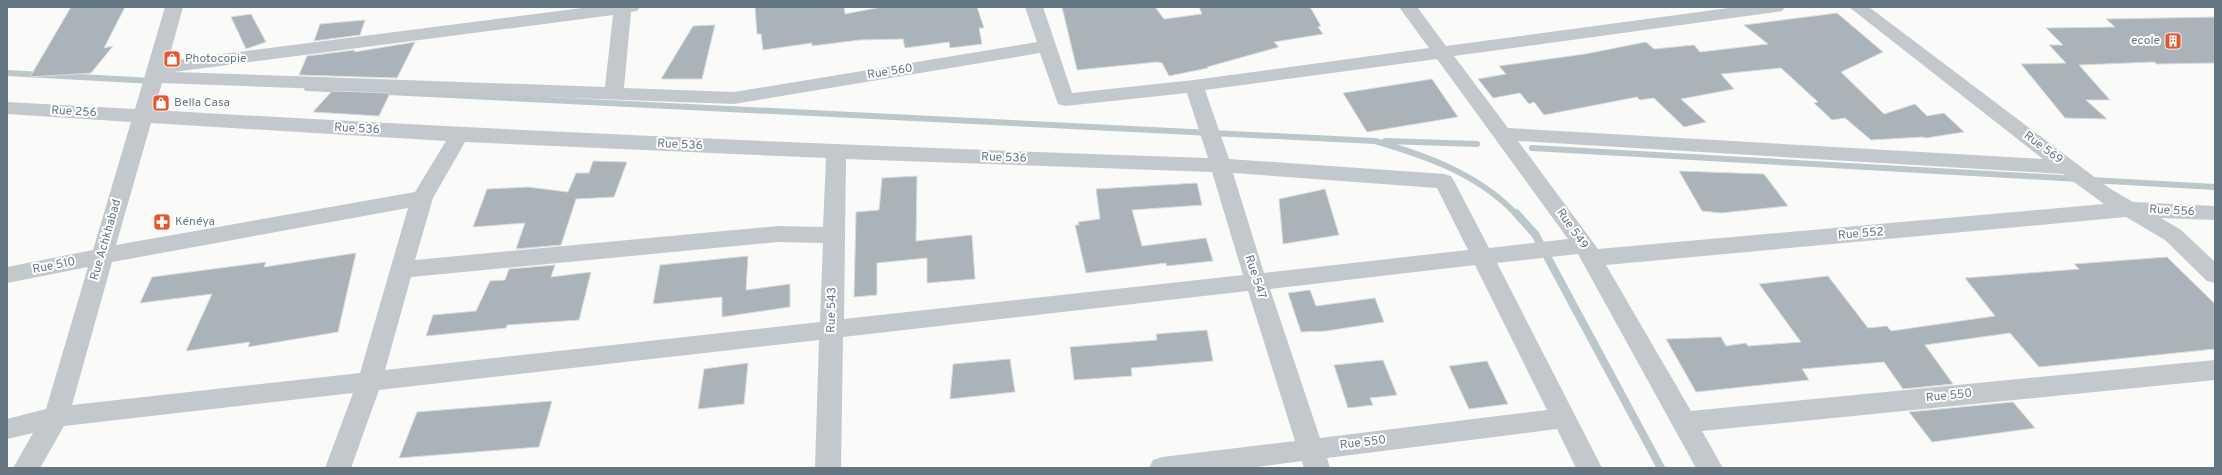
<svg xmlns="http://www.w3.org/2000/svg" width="2222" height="475" viewBox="0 0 2222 475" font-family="Overpass,sans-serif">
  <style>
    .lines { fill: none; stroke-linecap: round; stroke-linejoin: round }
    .stream-far1 { stroke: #bbc7cb; stroke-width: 6 }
    .stream { stroke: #bbc7cb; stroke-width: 8 }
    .building { fill: #aab3b9; stroke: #dcdcda }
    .minor { fill: #c3c8cc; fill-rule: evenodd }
    .labels { text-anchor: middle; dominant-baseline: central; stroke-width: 4; stroke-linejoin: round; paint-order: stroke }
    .poi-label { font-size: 12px; fill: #657683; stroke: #fff; text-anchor: start }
    .street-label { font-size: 12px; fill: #657683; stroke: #fff }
  </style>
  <rect width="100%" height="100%" fill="#fafaf8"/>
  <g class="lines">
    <!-- stream-far1 -->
    <g class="stream-far1">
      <polyline points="7,73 153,81"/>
      <path d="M307 88 1375 141C1427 156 1478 174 1516 214"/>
      <polyline points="1385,141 1477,144"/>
      <polyline points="1532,148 2079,179"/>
      <polyline points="2091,180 2215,187"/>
    </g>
    <!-- stream -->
    <polyline class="stream" points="1516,213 1535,234 1661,468"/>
  </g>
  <!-- building -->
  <g class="building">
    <polygon points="71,7 125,7 104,48 113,46 91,73 30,77"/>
    <polygon points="755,7 844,7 845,14 882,7 977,7 984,28 979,28 982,44 950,48 949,42 905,48 903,39 859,40 812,46 812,43 763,50 761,34 757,34"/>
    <polygon points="1062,7 1155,7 1164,19 1202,14 1199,7 1310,7 1321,26 1318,27 1323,34 1274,42 1279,47 1207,67 1208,68 1169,76 1162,63 1157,62 1077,70"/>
    <polygon points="1837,13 1883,52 1841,72 1884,114 1915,104 1927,116 1944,113 1964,132 1926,138 1923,137 1871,140 1845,118 1832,120 1814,103 1818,102 1781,68 1721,74 1734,89 1681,99 1706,122 1684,127 1654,98 1640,100 1637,97 1544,115 1534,102 1529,104 1520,93 1493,98 1478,79 1506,74 1499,66 1585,54 1646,42 1654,49 1694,45 1700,52 1768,44 1744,25"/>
    <polygon points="251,14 266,42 246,49 231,17"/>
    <polygon points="2215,17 2215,63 2157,64 2154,62 2079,65 2110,100 2086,100 2107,119 2065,118 2021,64 2066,63 2049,45 2063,45 2046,28 2115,27 2106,19"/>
    <polygon points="365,20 360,35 314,41 320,24"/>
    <polygon points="715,25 702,79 661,79 693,26"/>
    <polygon points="415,42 397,78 299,75 307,56 355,50 354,52"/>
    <polygon points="1432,79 1458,117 1367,132 1343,93"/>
    <polygon points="332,91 390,93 379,116 313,112"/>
    <polygon points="593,161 627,162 614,197 576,199 561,245 516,249 525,223 473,227 487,189 528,187 568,192 576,173 589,173"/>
    <polygon points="1679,171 1764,174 1788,206 1721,213 1702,211"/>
    <polygon points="917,176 916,241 972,235 975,279 927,283 927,258 877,263 877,295 854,297 856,212 879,210 882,178"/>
    <polygon points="1197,183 1202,205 1132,210 1142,246 1206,238 1213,261 1167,266 1166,263 1086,273 1075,225 1079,225 1078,222 1100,219 1096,189"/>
    <polygon points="1325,189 1339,235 1283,244 1279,199"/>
    <polygon points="356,253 338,332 248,347 250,342 186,351 212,294 140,303 152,277 266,262 264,267"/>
    <polygon points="748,256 746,290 790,284 790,307 722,317 722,297 653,304 660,265"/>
    <polygon points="2167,257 2215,304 2215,349 2039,367 2010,333 1925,345 1953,384 1903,389 1884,362 1802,369 1809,380 1696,392 1666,339 1721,337 1726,346 1746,343 1748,346 1801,342 1759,284 1828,276 1868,328 1887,326 1891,331 1995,316 1965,278 2079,269 2074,264"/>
    <polygon points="555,265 551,277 591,272 579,320 507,325 506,328 426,336 433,315 476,311 490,281 505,280 509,269"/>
    <polygon points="1310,290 1316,306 1375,298 1384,322 1326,331 1301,332 1288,293"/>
    <polygon points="1207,330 1213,361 1131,368 1132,376 1074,380 1070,347 1157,340 1156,334"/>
    <polygon points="1010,359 1015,392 950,399 953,364"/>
    <polygon points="1383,360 1397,395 1370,398 1373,405 1348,408 1334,365"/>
    <polygon points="1487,361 1508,404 1469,409 1449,366"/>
    <polygon points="748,363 744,404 698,409 704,369"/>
    <polygon points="552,401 539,447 399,458 417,412"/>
    <polygon points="2013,402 2035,428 1932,442 1909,412"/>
  </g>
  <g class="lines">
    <!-- minor -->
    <path class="minor" d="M165 7H183L168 61 590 7H640L637 11 631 12 624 88 734 92 1037 42 1025 7H1043L1072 93 1194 80 1429 48 1399 7H1417L1446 46 1736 7H1785L1782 11 1776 12 1454 56 1508 128 2043 159 1849 7H1869L2109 188 2133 202 2215 206V220L2161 218 2181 230 2215 262V283L2207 281 2165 240 2126 217 1606 265 1691 411 2215 360V380L1702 431 1723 468H1696L1578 254 1497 263 1602 468H1576L1557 429 1327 458 1330 468H1304L1302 461 1249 468H1149L1153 460 1162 457 1295 441 1248 291 843 337 841 468H815L819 340 379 390 351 468H325L353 393 64 426 40 468H13L33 433 7 439V419L46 409 88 267 7 283V267L93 250 131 122 7 114V102L135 109ZM613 15 605 87 174 72ZM1040 53 1058 104 1065 106 1187 93 1208 158C856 146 505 131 154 110L162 83 734 104ZM1437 59 1568 239 1489 248 1454 181 1451 176 1444 174 1229 159 1205 90ZM151 123 446 141 415 192 116 245ZM1518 141 2063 174 2104 204 1598 249ZM465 142 826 158 823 227 778 226 415 260 433 198ZM846 159 1212 172 1243 275 844 319ZM1233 173 1437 188 1468 250 1264 273ZM408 208 360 373 72 405 112 262ZM778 242 823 243 820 322 385 370 411 277ZM1475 265 1547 410 1320 438 1270 289Z"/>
  </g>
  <!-- icons -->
  <defs>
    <g id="building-square" transform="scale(0.9)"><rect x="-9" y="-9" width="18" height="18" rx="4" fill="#e4572e" stroke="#fff"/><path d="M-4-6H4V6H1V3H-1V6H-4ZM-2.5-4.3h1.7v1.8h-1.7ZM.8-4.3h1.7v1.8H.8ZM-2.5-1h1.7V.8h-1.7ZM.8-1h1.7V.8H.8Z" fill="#fff"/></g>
    <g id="shop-square" transform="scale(0.9)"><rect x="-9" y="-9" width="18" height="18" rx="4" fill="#e4572e" stroke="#fff"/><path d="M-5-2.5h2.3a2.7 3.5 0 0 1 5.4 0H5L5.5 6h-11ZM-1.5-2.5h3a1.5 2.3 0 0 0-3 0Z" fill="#fff"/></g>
    <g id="pharmacy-square" transform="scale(0.9)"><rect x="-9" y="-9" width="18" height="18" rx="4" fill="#e4572e" stroke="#fff"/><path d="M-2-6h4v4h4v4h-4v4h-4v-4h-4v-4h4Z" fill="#fff"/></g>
  </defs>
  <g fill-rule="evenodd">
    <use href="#building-square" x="2173" y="41"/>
    <use href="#shop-square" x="172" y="59"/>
    <use href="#shop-square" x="161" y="103"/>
    <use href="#pharmacy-square" x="162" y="222"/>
  </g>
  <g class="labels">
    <!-- poi labels -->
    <g class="poi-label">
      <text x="2160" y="41" text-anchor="end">ecole</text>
      <text x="185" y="59">Photocopie</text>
      <text x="174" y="103">Bella Casa</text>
      <text x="175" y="222">Kénéya</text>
    </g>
    <!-- street labels -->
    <g class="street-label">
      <text transform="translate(890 72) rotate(-9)">Rue 560</text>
      <text transform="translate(74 112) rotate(3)">Rue 256</text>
      <text transform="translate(357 129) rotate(3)">Rue 536</text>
      <text transform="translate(680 145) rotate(3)">Rue 536</text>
      <text transform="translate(2043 148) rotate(37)">Rue 569</text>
      <text transform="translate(1004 158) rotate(2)">Rue 536</text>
      <text transform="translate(2172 211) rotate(3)">Rue 556</text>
      <text transform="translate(1572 229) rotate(55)">Rue 549</text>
      <text transform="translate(1861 234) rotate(-5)">Rue 552</text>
      <text transform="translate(106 240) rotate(-74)">Rue Achkhabad</text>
      <text transform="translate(54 266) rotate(-11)">Rue 510</text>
      <text transform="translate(1255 277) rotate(72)">Rue 547</text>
      <text transform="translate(832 310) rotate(-89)">Rue 543</text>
      <text transform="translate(1949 396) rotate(-6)">Rue 550</text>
      <text transform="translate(1363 443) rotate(-7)">Rue 550</text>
    </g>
  </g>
  <!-- border -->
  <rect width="2222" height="475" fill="none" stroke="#657683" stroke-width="16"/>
</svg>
